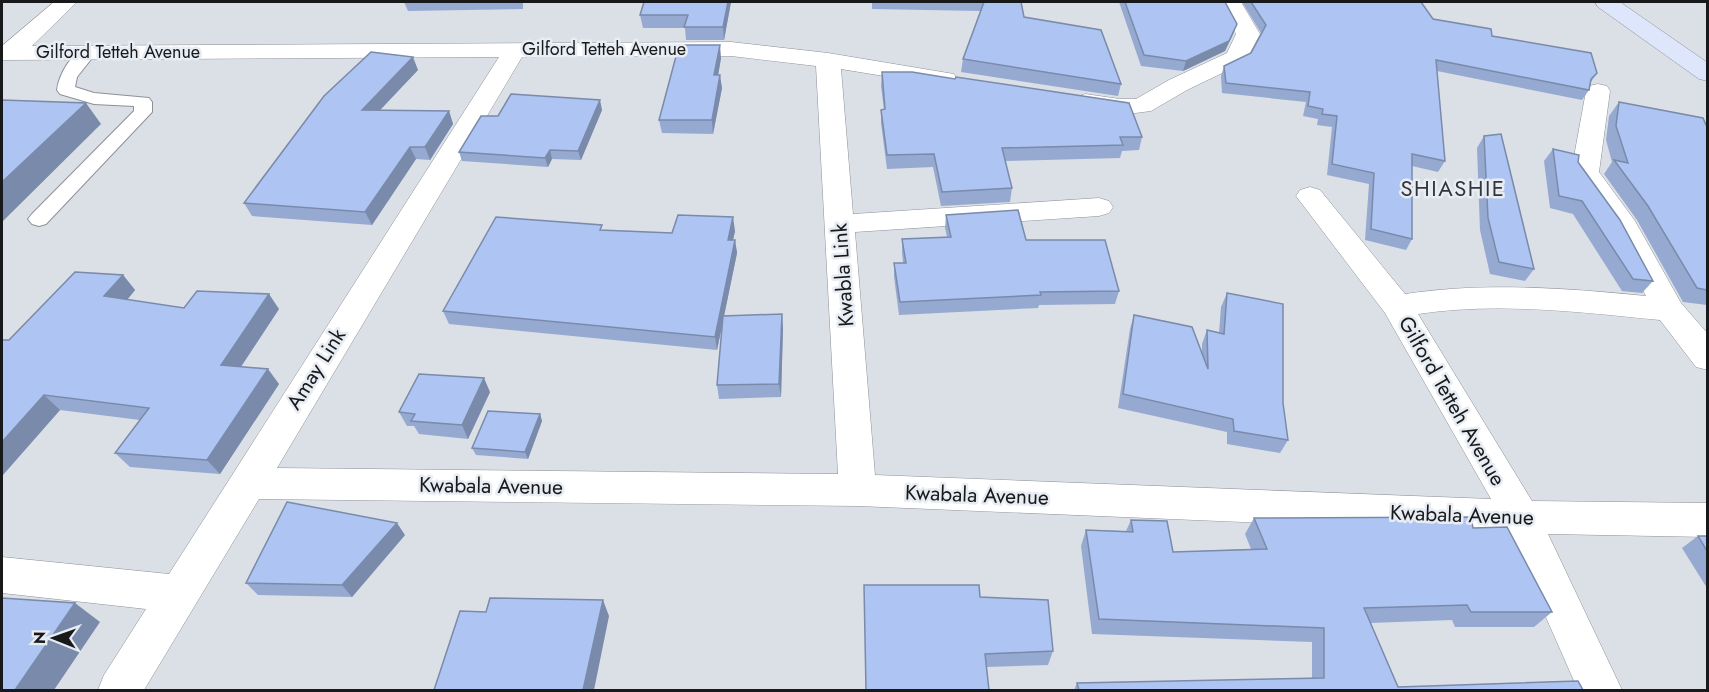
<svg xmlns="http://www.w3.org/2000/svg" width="1709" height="692" viewBox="0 0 1709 692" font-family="Jost,sans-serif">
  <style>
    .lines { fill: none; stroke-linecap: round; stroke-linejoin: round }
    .service-casing { stroke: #8d9097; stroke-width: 2 }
    .minor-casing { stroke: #8d9097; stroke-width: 1 }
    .secondary-casing { stroke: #8d9097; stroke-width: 1 }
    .service { fill: #fff; fill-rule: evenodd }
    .minor { fill: #fff; fill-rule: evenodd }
    .secondary { fill: #dde6fa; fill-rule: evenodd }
    .wall { fill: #96a9d1 }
    .shaded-wall { fill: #7a8aaa }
    .building { fill: #aec5f3; stroke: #7a8aaa; stroke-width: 1.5 }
    .labels { text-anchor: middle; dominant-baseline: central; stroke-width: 5; stroke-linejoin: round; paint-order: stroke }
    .far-street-label { font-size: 18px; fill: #17191b; stroke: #e8ecf3 }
    .street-label { font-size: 21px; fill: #17191b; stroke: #e8ecf3 }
    .neighbourhood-label { font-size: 22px; letter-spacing: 1.5px; fill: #32353a; stroke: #e8ecf3 }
  </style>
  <rect width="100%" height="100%" fill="#dbdfe6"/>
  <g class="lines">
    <!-- service casing -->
    <g class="service-casing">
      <path id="service" d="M87 48 93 49 96 53 77 77 75 87 94 93 149 98 152 102V112L46 224 39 226 32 224 28 219 32 214 134 111V106L94 104 60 94 57 90C59 75 71 52 87 48Z"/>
    </g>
    <!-- minor casing -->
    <g class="minor-casing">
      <g id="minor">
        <path d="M54 2H77L32 46 731 42 828 53 954 74 957 79 954 84 945 86 841 69 853 214 1099 198 1109 201 1113 207 1109 213 1099 216 855 232 875 475 1491 499 1385 313 1296 196 1300 190 1310 187 1320 190 1405 294C1485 282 1565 288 1646 296L1612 231 1571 173 1586 91 1589 86 1598 84 1607 86 1610 91 1599 172 1635 221 1681 303 1708 334V370L1696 367 1660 320C1580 312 1498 302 1418 314L1532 501 1708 503V537L1548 534 1622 690H1578L1509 533 858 506 259 499 144 690H98L104 675 146 609 2 593V557L169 574 499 57 2 60V46ZM731 56 816 66 838 474 277 468 522 57Z"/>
        <polygon points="1219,2 1241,2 1260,34 1245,62 1187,90 1151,111 1120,115 1076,107 1072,102 1076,97 1085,94 1120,99 1136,99 1169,80 1227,53 1236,34"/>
      </g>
    </g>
    <!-- secondary casing -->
    <g class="secondary-casing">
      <polygon id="secondary" points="1595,2 1620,2 1708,63 1708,81 1699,79 1598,7"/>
    </g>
    <!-- service -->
    <use href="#service" class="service"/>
    <!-- minor -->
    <use href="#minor" class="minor"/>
    <!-- secondary -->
    <use href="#secondary" class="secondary"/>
  </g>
  <!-- wall -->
  <g class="wall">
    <polygon points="404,2 523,2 523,9 408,11"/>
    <polygon points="644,2 731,2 724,40 686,40 685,28 643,28 640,15"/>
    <polygon points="872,2 1021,2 1024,17 1121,84 1118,96 961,72 963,59 981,11 872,9"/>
    <polygon points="1119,2 1225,2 1233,34 1225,51 1183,71 1141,66"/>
    <polygon points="1242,2 1421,2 1433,19 1492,36 1597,73 1591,82 1589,90 1582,100 1437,71 1445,161 1438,172 1412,166 1412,239 1406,250 1365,240 1369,184 1327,175 1332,127 1317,125 1318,119 1303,116 1306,102 1222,93 1221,76 1224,66 1251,53 1261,33"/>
    <polygon points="721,58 718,75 722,88 713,134 662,133 659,120"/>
    <polygon points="418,70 379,110 449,111 453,124 430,160 416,159 372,225 252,216 244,203"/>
    <polygon points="882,72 1142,137 1139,150 1122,151 1120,158 1005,161 1012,188 1010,202 941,206 933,167 887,169 881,123 881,110 884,110 881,86"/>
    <polygon points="1619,102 1707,125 1707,305 1683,302 1637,220 1604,174 1612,162 1606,140 1609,116"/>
    <polygon points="602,110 581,160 552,159 548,167 462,161 459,152 498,116"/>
    <polygon points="1484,136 1534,269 1525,281 1490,274 1480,230 1477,148"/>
    <polygon points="1553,149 1578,162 1653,281 1642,293 1622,291 1573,214 1550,208 1544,161"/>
    <polygon points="946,215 1026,240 1119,291 1115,304 1039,305 1038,308 899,315 894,277 894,263 903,263 902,253 902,239 947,237 945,228"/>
    <polygon points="603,230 672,233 735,231 733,240 735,240 737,253 724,316 783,328 781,397 719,399 717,385 722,327 717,350 449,324 443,311"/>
    <polygon points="123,275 135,290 127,300 184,308 279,309 241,367 279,384 220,474 130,467 115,453 140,420 60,410 2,476 9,340"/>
    <polygon points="1227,293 1283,403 1288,440 1280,453 1227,444 1227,432 1118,408 1130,329 1134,315 1202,353 1202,344 1207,330 1219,333 1221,307"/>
    <polygon points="490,392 468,439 419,434 414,426 407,426 399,412"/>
    <polygon points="540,414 542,421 528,459 476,455 472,448"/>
    <polygon points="1254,518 1473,528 1552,612 1534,627 1455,627 1452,620 1370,623 1398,687 1583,690 1074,690 1077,683 1312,679 1312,642 1092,634 1081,546 1086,530 1126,531 1131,520 1173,552 1251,549 1245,534"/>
    <polygon points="405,535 352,597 258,595 246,583"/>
    <polygon points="1698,536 1707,536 1707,588 1682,548"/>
    <polygon points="980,597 1053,651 1048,665 986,667"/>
  </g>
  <!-- shaded-wall -->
  <g class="shaded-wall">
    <polygon points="728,2 731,2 724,40 723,27"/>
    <polygon points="1237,24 1233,34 1225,51 1183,71 1186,61"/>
    <polygon points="720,45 721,58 716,88 714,75"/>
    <polygon points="413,57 418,70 368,123 362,110"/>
    <polygon points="720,75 722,88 713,134 712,120"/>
    <polygon points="600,100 602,110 581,160 578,151"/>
    <polygon points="86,103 101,124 2,222 2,182"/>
    <polygon points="449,111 453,124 430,160 425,147"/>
    <polygon points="410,147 416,159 372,225 365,212"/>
    <polygon points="550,150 552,159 548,167 545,158"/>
    <polygon points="733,217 735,231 730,253 728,240"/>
    <polygon points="735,240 737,253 717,350 715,337"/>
    <polygon points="123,275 135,290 117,312 104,296"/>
    <polygon points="269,294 279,309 232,380 221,365"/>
    <polygon points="782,314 783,328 781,397 779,384"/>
    <polygon points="268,369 279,384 220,474 207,460"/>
    <polygon points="484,378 490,392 468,439 462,425"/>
    <polygon points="44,395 60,410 2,476 2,442"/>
    <polygon points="540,414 542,421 528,459 525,452"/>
    <polygon points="397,523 405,535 352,597 342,585"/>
    <polygon points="603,600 609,616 594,690 583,690"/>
    <polygon points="75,603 100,622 54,690 15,690"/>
  </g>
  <!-- building -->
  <g class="building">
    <polygon points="644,2 728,2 723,27 684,27 688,15 640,15"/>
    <polygon points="984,2 1021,2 1024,17 1101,30 1121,84 963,59"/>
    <polygon points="1125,2 1225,2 1237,24 1229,41 1186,61 1144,55"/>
    <polygon points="1251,2 1421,2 1433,19 1491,29 1492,36 1591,53 1597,73 1591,79 1589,90 1436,60 1445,161 1412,154 1412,239 1371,229 1374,173 1332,164 1337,116 1322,114 1323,109 1308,106 1310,92 1226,83 1224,66 1251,53 1266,25"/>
    <polygon points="679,45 720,45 714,75 720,75 712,120 659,120"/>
    <polygon points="371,52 413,57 362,110 449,111 425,147 410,147 365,212 244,203 324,96"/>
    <polygon points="882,72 912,72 955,79 956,77 1129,103 1142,137 1120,137 1123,145 1002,148 1012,188 942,192 934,154 887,155 881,110 885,109"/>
    <polygon points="511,94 600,100 578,151 550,150 545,158 459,152 481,116 498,116"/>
    <polygon points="2,100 86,103 2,182"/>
    <polygon points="1619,102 1703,118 1706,125 1707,125 1707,290 1697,288 1648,206 1614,160 1628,163 1616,126"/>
    <polygon points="1501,134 1534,269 1499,262 1488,218 1484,136"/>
    <polygon points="1553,149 1579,155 1578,162 1620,220 1653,281 1633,279 1582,201 1559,196"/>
    <polygon points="1018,210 1026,240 1105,240 1119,291 1040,292 1041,295 900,302 894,263 906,263 902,239 951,237 946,215"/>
    <polygon points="678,215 733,217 728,240 735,240 715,337 443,311 496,217 602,225 600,230 672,233"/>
    <polygon points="75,272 123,275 104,296 184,308 197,291 269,294 221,365 268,369 207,460 115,453 149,408 44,395 2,442 2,340 9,340"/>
    <polygon points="1227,293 1283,304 1283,403 1288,440 1234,431 1233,419 1123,394 1134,315 1192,327 1208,369 1207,330 1224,334"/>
    <polygon points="782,314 779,384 717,385 723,316"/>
    <polygon points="419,374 484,378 462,425 411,421 415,414 399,412"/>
    <polygon points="488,411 540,414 525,452 472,448"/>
    <polygon points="287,502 397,523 342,585 246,583"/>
    <polygon points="1471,517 1473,528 1507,527 1552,612 1471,612 1467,605 1364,608 1398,687 1578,681 1583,690 1079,690 1077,683 1324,678 1324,628 1099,619 1086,530 1133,532 1131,520 1167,521 1173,552 1267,549 1254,518"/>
    <polygon points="1698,536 1707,536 1707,551"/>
    <polygon points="864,585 979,585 980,597 1048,600 1053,651 985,654 989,690 866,690"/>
    <polygon points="2,598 75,603 15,690 2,690"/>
    <polygon points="490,598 603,600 583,690 434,690 460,611 486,612"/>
  </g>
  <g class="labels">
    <!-- far-street labels -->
    <g class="far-street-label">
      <text x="604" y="49">Gilford Tetteh Avenue</text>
      <text x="118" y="52">Gilford Tetteh Avenue</text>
    </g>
    <!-- street labels -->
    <g class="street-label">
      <text transform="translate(843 275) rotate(-94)">Kwabla Link</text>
      <text transform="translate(316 369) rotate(-58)">Amay Link</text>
      <text transform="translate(1452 401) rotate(60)">Gilford Tetteh Avenue</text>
      <text transform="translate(491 486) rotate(1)">Kwabala Avenue</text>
      <text transform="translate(977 495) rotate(2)">Kwabala Avenue</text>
      <text transform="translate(1462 515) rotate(2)">Kwabala Avenue</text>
    </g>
    <!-- neighbourhood labels -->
    <g class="neighbourhood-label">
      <text x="1453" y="188">SHIASHIE</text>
    </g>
  </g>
  <!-- border -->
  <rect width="1709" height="692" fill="none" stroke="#17191b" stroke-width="6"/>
  <!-- north arrow -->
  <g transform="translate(54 638) rotate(271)" stroke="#e8ecf3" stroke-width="4.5" paint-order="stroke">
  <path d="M0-4.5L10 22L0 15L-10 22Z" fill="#17191b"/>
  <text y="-9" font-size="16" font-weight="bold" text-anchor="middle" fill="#17191b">N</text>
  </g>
</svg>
